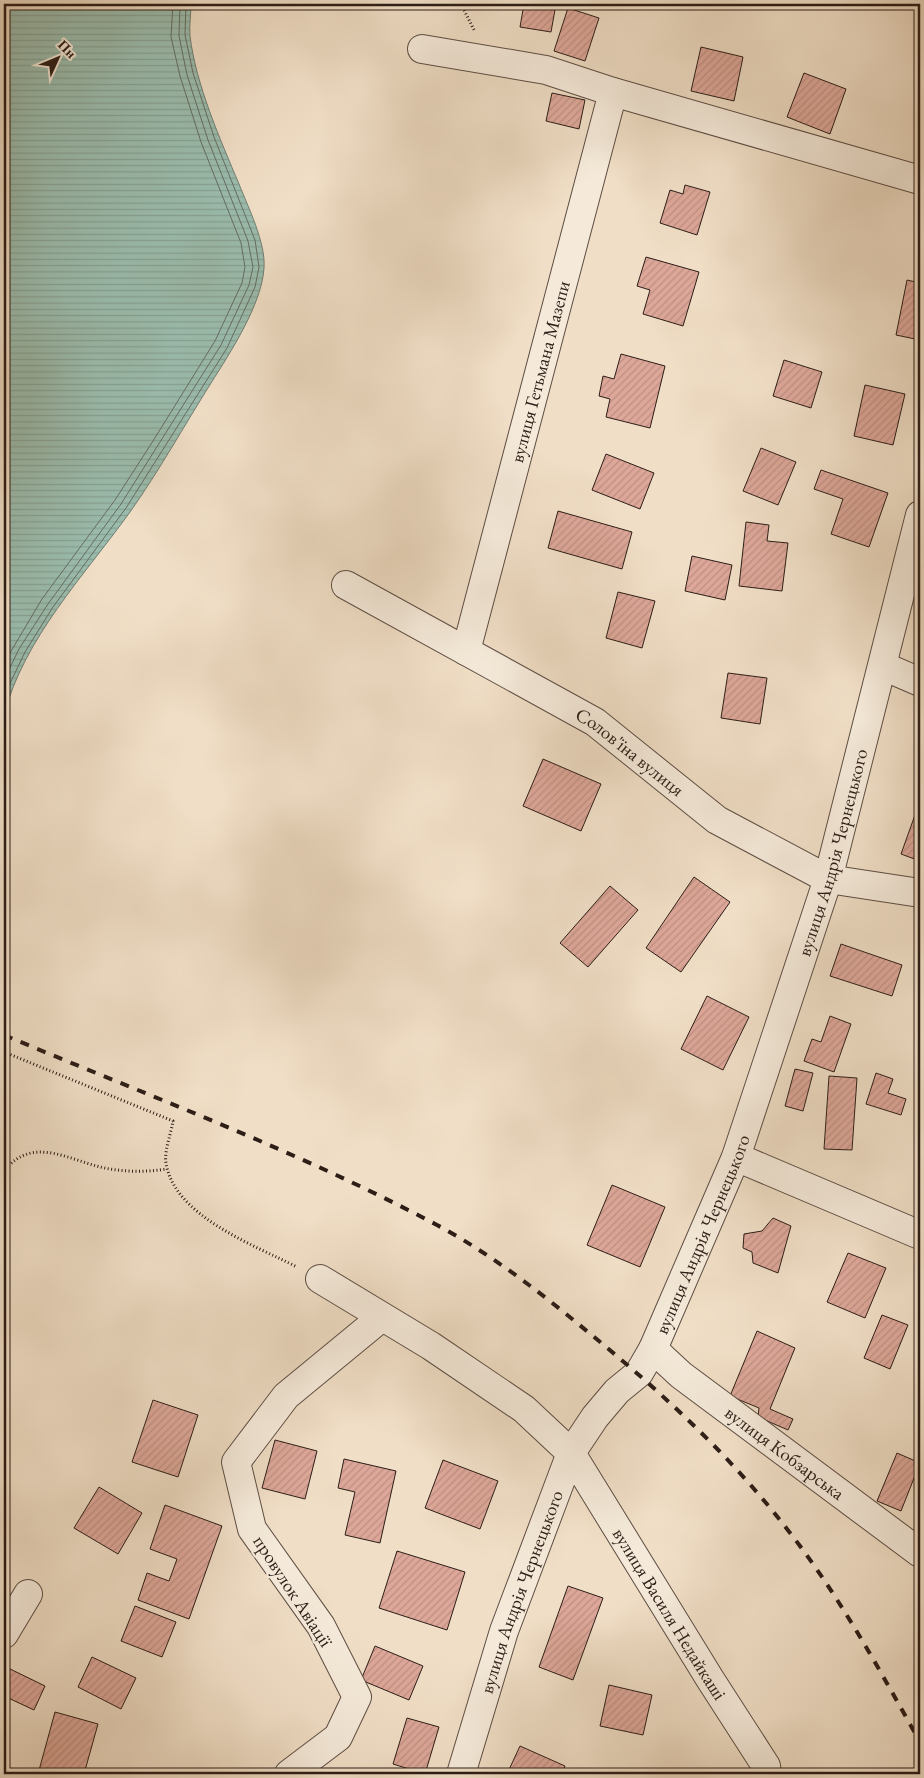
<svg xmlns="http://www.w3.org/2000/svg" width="924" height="1778" viewBox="0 0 924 1778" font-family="'EB Garamond',serif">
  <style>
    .water { fill: url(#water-rules); stroke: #6f7d72 }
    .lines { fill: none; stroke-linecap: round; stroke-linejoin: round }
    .shore { stroke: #646d62; stroke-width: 1 }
    .building { fill: url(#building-hatch); stroke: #2c1d17 }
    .minor-casing { stroke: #5d4d43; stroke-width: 30 }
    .path { stroke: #2c1d17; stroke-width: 3; stroke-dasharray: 1 2.5; stroke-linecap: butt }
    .minor { stroke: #f5eada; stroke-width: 28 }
    .rail { stroke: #2c1d17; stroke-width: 4; stroke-dasharray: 9 9; stroke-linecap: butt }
    .labels { text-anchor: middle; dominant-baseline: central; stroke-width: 4.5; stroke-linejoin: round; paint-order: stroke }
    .street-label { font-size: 19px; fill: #2c1d17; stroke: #f5eada }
  </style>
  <defs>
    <pattern id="water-rules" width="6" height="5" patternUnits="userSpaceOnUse" patternTransform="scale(1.25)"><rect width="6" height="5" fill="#9bbdae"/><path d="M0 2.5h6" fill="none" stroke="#86a295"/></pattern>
    <pattern id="building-hatch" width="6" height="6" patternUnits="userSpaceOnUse" patternTransform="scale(1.25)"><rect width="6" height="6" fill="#dda799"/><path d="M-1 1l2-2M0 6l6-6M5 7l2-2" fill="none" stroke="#be8f83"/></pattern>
  </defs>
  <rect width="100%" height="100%" fill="#f0dec6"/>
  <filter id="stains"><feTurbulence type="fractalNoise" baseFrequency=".004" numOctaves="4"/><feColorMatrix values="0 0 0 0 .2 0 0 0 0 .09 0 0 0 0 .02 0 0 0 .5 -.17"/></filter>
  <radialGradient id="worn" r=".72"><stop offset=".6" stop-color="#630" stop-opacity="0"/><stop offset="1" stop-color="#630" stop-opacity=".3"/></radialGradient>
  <!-- water -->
  <g class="water">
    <path d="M4 4H191C191 14 189 25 190 36 196 85 220 139 239 184 248 207 266 243 264 268 262 304 230 353 211 383 184 426 159 471 130 512 84 576 24 638 4 715Z"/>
    <path d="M4 932C8 953 13 982 4 1003Z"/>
  </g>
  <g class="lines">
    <!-- shore -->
    <g class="shore">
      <polyline points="4,663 42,599 115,500 153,441 215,341 242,283 245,267 241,243 201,142 180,76 171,37 173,4"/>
      <polyline points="4,680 19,649 48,604 121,504 221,345 249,285 253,267 248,241 208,140 187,75 179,36 180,4"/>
      <polyline points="4,696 25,652 53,607 126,508 227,348 255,287 259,267 255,240 214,137 193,73 185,35 186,4"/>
    </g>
  </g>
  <!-- building -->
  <g class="building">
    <polygon points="524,4 556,4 551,32 520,27"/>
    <polygon points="568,8 599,18 585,61 554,51"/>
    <polygon points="701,47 743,57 734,101 691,91"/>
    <polygon points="804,73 846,89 830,134 787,117"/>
    <polygon points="552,93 585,100 579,129 546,121"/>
    <polygon points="685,185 710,192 697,235 660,223 670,190 683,194"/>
    <polygon points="646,257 699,272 683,326 643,314 650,290 637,286"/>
    <polygon points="907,280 920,283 920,340 896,335"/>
    <polygon points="621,354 665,366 650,428 606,417 610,399 599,396 603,376 614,379"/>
    <polygon points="784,360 822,372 811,408 773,396"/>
    <polygon points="865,385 905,394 893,445 854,436"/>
    <polygon points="761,448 796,462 778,505 743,491"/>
    <polygon points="606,454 654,473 640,509 592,490"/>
    <polygon points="821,470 888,493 869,547 831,534 843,499 814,489"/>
    <polygon points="558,511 632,532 622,569 548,548"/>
    <polygon points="746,522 769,525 767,541 788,543 782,591 739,586"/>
    <polygon points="692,556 732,565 725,600 685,591"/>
    <polygon points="618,592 655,601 642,648 606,638"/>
    <polygon points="728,673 767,678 760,724 721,718"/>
    <polygon points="543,759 601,784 581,831 523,806"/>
    <polygon points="920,801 920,861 901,854"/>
    <polygon points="694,877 730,902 681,972 646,948"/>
    <polygon points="610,886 638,910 588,967 560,943"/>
    <polygon points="841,944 902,965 892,996 830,976"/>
    <polygon points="707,996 749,1017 723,1070 681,1049"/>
    <polygon points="830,1016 851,1024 834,1072 804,1061 812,1039 821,1042"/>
    <polygon points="795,1069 813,1073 803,1111 785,1106"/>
    <polygon points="876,1073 893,1079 888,1093 906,1099 901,1115 866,1104"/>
    <polygon points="829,1076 857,1078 852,1150 824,1149"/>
    <polygon points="612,1185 665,1207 640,1267 587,1245"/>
    <polygon points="773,1218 791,1226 778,1273 753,1263 752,1252 743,1248 744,1234 762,1231"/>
    <polygon points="848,1253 886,1268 865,1318 827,1302"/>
    <polygon points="882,1315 908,1325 890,1369 864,1358"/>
    <polygon points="757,1331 795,1348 770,1409 793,1419 788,1430 758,1417 759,1408 730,1396"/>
    <polygon points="153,1400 198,1415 178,1477 132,1462"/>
    <polygon points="275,1440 317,1451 305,1499 262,1488"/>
    <polygon points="897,1453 920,1463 901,1511 877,1501"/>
    <polygon points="344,1459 396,1471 380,1543 345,1535 355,1492 338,1488"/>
    <polygon points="443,1460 498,1481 480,1529 425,1508"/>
    <polygon points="99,1487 142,1513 118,1554 74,1528"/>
    <polygon points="165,1505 222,1526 189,1619 138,1600 147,1573 169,1581 177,1559 150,1549"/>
    <polygon points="397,1551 465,1572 447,1630 379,1608"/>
    <polygon points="568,1586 603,1598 573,1680 539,1667"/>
    <polygon points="135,1606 176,1622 162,1657 121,1641"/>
    <polygon points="375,1646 423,1666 409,1700 361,1680"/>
    <polygon points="92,1657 136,1678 121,1709 78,1687"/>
    <polygon points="4,1666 45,1686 34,1710 4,1696"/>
    <polygon points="609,1685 652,1695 643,1735 600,1726"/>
    <polygon points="55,1712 98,1724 84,1774 38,1774"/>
    <polygon points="407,1718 439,1727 425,1774 393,1764"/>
    <polygon points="520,1746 565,1766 562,1774 507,1774"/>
  </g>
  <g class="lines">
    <!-- minor casing -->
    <g class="minor-casing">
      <g id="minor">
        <polyline points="422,49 546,70 613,92 920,180"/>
        <path id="s1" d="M346 585 595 722 717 820 828 879 920 893"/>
        <path id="s2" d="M466 651 613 92"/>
        <polyline points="883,666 920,682"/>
        <polyline points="736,1157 920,1235"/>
        <path id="s3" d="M320 1279 431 1346 524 1409 571 1453 710 1679 766 1766 767 1774"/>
        <path id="s4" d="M653 1349 681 1375 920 1553"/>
        <polyline points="4,1634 28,1594"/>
        <polyline points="289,1774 338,1737 357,1697 321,1626 252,1529 236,1462 286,1396 382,1317"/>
        <path id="s5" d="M461 1774 504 1631 571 1453 595 1417 617 1391 639 1373 653 1349 736 1157 828 879 920 515"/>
      </g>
    </g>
    <!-- path -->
    <g class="path">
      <polyline points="461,4 474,30"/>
      <path d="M4 1052 173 1121C171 1134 164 1151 166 1163 174 1216 254 1245 297 1267"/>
      <path d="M4 1171C34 1133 72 1163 110 1169 129 1172 148 1172 167 1169"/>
    </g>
    <!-- minor -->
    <use href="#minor" class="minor"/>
    <!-- rail -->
    <path class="rail" d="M4 1035C149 1096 298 1151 437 1225 491 1254 541 1293 588 1332 660 1391 729 1454 787 1529 839 1595 879 1669 920 1742"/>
  </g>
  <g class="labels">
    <!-- street labels -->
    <g class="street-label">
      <text stroke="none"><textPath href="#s2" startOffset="289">вулиця Гетьмана Мазепи</textPath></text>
      <text stroke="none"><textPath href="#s1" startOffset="330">Солов'їна вулиця</textPath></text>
      <text stroke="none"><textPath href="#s5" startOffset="1002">вулиця Андрія Чернецького</textPath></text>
      <text stroke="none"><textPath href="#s5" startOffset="598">вулиця Андрія Чернецького</textPath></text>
      <text stroke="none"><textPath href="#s4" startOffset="168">вулиця Кобзарська</textPath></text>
      <text transform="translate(293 1591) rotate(57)">провулок Авіації</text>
      <text stroke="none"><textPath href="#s5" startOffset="192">вулиця Андрія Чернецького</textPath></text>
      <text stroke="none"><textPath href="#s3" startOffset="495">вулиця Василя Недайкаші</textPath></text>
    </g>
  </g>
  <!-- margin -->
  <rect width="924" height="1778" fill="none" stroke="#f0dec6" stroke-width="20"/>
  <rect x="5" y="5" width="914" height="1768" fill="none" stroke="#2c1d17" stroke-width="2.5"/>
  <rect x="10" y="10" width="904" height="1758" fill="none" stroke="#2c1d17"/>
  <!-- north arrow -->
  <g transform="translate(58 58) rotate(46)" stroke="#f5eada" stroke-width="4" paint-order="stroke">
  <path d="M0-4L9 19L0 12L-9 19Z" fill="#2c1d17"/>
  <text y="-8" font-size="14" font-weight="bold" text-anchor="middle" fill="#2c1d17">Пн</text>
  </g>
  <rect width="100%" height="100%" filter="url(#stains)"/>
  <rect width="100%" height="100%" fill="url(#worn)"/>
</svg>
